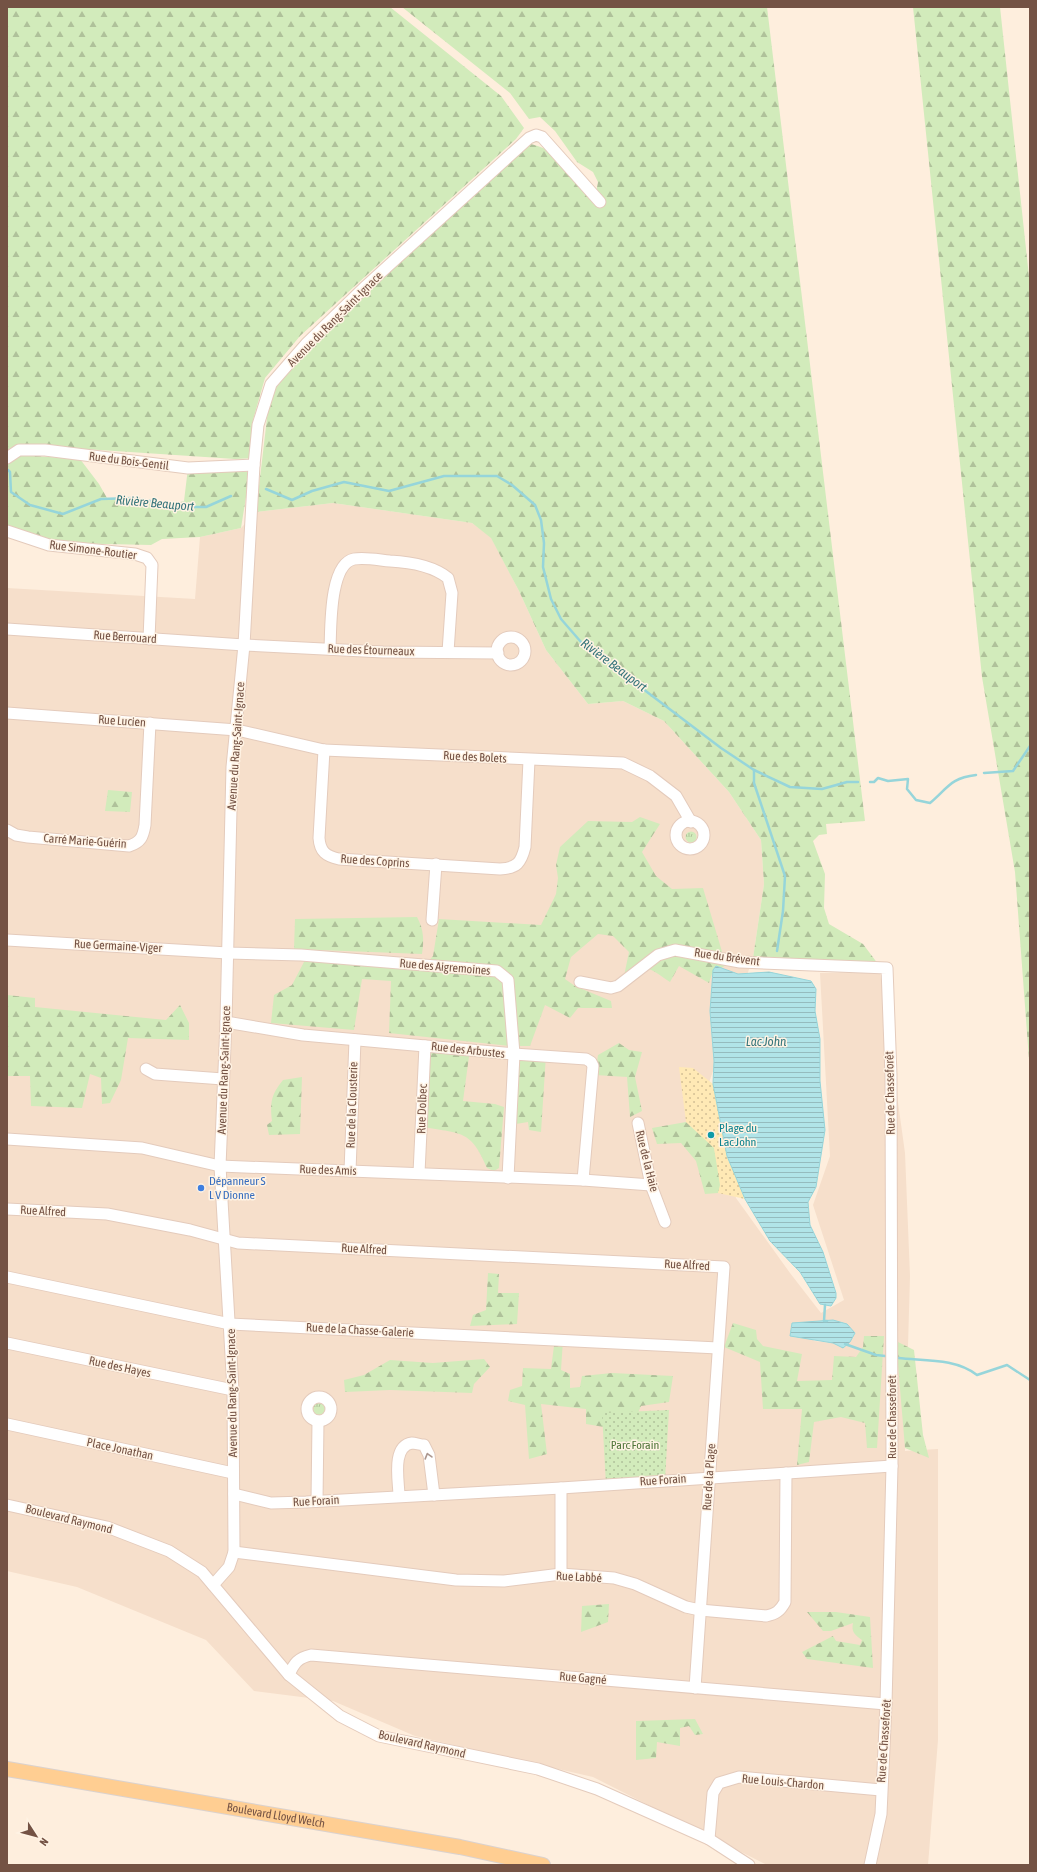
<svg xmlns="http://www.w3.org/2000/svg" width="1037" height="1872" viewBox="0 0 1037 1872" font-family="'Asap Condensed',sans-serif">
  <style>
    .residential { fill: #f6dfcb; fill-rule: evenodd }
    .grass { fill: url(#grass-tufts) }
    .forest { fill: url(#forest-firs) }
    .sand { fill: url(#sand-dots) }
    .park { fill: url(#park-dots) }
    .water { fill: url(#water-rules); stroke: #96d5da }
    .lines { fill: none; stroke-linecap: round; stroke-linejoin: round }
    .stream { stroke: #96d5da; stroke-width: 2.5 }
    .minor-casing { stroke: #e4cbbc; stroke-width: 13 }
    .major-casing { stroke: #dbd2ce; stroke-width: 16 }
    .minor { stroke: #fff; stroke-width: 11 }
    .major { stroke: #ffce92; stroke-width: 14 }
    .oneway { stroke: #ac978f }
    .culture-dot { fill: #0f9aa8; stroke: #fff3e4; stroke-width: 1.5 }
    .shop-dot { fill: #3f7fe0; stroke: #fff3e4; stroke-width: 1.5 }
    .labels { text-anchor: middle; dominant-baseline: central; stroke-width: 3; stroke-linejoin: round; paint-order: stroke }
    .street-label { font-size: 12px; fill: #745244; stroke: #fff3e4 }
    .culture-label { font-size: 12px; fill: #0d838f; stroke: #fff3e4; text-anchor: start }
    .shop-label { font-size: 12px; fill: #366cbe; stroke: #fff3e4; text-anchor: start }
    .park-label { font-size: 12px; fill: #507539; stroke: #fff3e4 }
    .water-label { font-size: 13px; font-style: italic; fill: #37767c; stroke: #fff3e4 }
  </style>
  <defs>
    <pattern id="grass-tufts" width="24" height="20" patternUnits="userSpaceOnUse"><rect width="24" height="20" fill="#d2ebbb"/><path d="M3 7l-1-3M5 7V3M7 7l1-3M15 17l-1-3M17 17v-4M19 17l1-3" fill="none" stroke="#afc19a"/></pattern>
    <pattern id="forest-firs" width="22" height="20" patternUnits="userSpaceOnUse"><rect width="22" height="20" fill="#d2ebbb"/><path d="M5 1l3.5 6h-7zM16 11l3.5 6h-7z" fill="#afc19a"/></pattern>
    <pattern id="sand-dots" width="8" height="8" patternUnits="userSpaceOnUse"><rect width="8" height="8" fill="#ffe9b5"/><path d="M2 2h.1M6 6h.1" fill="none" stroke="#d3bf95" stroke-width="1.8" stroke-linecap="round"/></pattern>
    <pattern id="park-dots" width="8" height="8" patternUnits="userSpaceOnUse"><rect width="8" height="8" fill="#d2ebbb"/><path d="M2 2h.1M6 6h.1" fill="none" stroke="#afc19a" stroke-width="1.8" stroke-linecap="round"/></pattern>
    <pattern id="water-rules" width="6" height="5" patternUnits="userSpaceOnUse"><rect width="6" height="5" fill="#b1e4e8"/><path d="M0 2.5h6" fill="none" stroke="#95bbbe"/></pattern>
  </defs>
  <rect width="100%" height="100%" fill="#feeedd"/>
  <!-- residential -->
  <path class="residential" d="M333 503 472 523 491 537 519 591 546 650 588 704 623 701 664 721 729 792 761 840 764 884 753 958 706 1091 736 1198 790 1273 821 1313 844 1300 813 1205 830 1156 820 973 880 972 905 1153 910 1276 905 1451 938 1449V1740L928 1865H767L593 1777 415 1736 333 1701 254 1691 206 1640 77 1587 7 1571V588L195 599 200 537 241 528 256 512ZM833 1320 843 1348 833 1343 814 1341 804 1323Z"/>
  <!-- grass -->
  <g class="grass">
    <circle cx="691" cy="837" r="5.5"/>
    <circle cx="319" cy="1409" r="6"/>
  </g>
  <!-- forest -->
  <g class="forest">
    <polygon points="7,7 390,7 501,96 524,128 516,139 300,336 265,378 253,420 254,458 235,459 25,445 10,448 7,453"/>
    <path d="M402 7H767L865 821 826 824 827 834 819 835 813 841 825 874 824 908 829 924 863 944 878 964 753 958 764 884 761 840 729 792 664 721 623 701 588 704 546 650 519 591 491 538 472 523 333 503 256 512 271 384 306 344 526 142C533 145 544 147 550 152 564 166 574 191 596 193L598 182 593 172 577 162 555 131 540 117 529 119 510 93Z"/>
    <polygon points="913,7 1000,7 1030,286 1030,1073 1015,872 982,677"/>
    <polygon points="19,455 80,459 99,484 107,498 173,504 184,501 188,468 250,472 241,528 200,537 162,539 151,545 61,543 7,525 7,464 9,459"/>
    <polygon points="108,790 132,792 130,812 105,811"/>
    <path d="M640 817 660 824 642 852 656 876 672 889 703 888 726 965 712 974 709 983 679 966 670 982C647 967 651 965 624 976L629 952 613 936 598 934 571 957 565 979 575 986 611 1001 612 1008H578L570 1018 545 1005 530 1046H510L389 1033 391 981 362 979 354 1030 271 1023 274 995 292 985 305 960 425 965 433 956 439 919 541 925 556 894 558 878 556 865 560 847 588 821 632 822Z"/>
    <path d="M417 917C424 930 424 940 422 954L294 949 295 919Z"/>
    <polygon points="7,995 35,998 35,1007 166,1020 180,1005 189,1023 189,1040 128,1038 121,1080 110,1103 102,1104 101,1078 90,1074 82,1108 31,1106 30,1076 7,1076"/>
    <polygon points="619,1043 629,1050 642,1052 635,1077 642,1111 630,1117 627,1077 595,1075 598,1055"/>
    <path d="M423 1046 470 1049 463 1101 495 1104 504 1107 499 1168 494 1171 487 1168C471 1130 462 1134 424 1127Z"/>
    <polygon points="513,1055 546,1055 541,1132 529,1130 528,1122 510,1125"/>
    <path d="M302 1077 300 1134 269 1135 267 1125 272 1121C270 1102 271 1095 283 1080Z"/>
    <polygon points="686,1122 714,1147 721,1186 718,1193 705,1194 696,1161 681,1143 657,1144 652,1128"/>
    <polygon points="488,1273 499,1274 498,1293 519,1293 517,1324 470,1326 473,1315 486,1310"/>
    <polygon points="733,1323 756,1330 757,1339 763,1346 802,1354 797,1381 832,1380 834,1356 856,1357 863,1347 864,1336 884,1336 877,1448 867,1448 865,1423 841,1417 814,1422 809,1462 797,1465 802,1409 763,1409 760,1362 724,1347"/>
    <polygon points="555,1338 563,1340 561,1370 570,1374 570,1388 580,1387 582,1376 612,1373 673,1376 669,1402 641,1406 633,1424 604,1427 586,1424 586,1409 541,1404 547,1454 529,1459 525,1405 508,1401 510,1390 522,1386 523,1368 551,1369"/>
    <polygon points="896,1341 914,1350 923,1435 929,1458 905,1448"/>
    <polygon points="484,1359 490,1367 474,1384 472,1393 390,1390 345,1392 344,1380 364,1375 390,1360 433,1363"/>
    <polygon points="609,1604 608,1622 581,1632 582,1606"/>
    <path d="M807 1612H836L870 1617 873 1668 807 1659 802 1652 833 1636 836 1641 860 1645 862 1640C855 1635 851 1632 853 1623L831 1631H823Z"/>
    <polygon points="695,1719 703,1734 695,1735 689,1726 680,1728 680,1746 657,1742 656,1758 636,1760 636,1721"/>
  </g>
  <!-- sand -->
  <polygon class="sand" points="679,1067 693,1068 713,1084 727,1156 745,1199 718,1193 720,1185 714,1148 686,1122"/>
  <!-- park -->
  <polygon class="park" points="669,1410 665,1480 606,1485 602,1413"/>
  <!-- water -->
  <g class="water">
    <polygon points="716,966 738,974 769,972 811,981 816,989 815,1011 820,1039 820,1081 825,1130 816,1187 808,1202 810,1225 823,1252 836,1293 836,1298 831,1306 820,1304 800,1272 770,1241 745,1199 727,1156 713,1084 714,1061 710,1011 713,970"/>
    <polygon points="833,1320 847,1324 855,1333 850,1342 843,1348 833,1343 790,1336 792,1323"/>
  </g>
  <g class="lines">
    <!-- stream -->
    <g class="stream">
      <polyline points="8,470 10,472 11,492 30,505 63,514 101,499 134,498 182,507 206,507 231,496"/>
      <polyline points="266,489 292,500 312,491 344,482 389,491 444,476 497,476 512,485 535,505 541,520 544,543 543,567 551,599 561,619 581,642 721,748 754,770 790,787 822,789 847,782 858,782"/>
      <polyline points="754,770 754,783 785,876 783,911 777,951"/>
      <polyline points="984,773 1013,771 1030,746"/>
      <path d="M870 782H874L878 778 888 781 908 779 907 789 916 800 930 803C948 788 950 778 976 775"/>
      <polyline points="825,1305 824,1321 827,1321"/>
      <polyline points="845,1344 876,1355 885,1356"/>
      <path d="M898 1358C924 1361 955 1358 977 1375L1007 1365 1030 1380"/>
    </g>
    <!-- minor casing -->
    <g class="minor-casing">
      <g id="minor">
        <polyline points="7,458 19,450 45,450 188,468 254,465"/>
        <polyline points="7,531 49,545 135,554 147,558 152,565 149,639"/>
        <polyline points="7,629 244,645 383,652 498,653"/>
        <circle cx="511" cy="651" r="14"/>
        <path d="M330 649C331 629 329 564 354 559 365 557 379 560 390 561 410 562 433 566 448 578L452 593 448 652"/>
        <polyline points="7,713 237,730 324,750 623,763 650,776 676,796 691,822"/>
        <path d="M324 750 319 838C320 852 326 856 339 859L500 869C517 868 521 863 525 847L529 760"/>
        <circle cx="690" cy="835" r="14"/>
        <path d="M7 830 16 835 28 837 129 846C141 842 143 837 145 825L150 723"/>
        <polyline points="432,920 436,864"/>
        <polyline points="7,940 228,953 301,955 497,971 508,980 514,1054 508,1178"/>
        <polyline points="580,982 611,988 618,986 658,955 675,950 740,962 887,968 891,1075 892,1466 886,1704 881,1814 870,1865"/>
        <polyline points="226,1022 303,1035 514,1054 586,1059 591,1062 593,1066 583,1180"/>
        <polyline points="146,1069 155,1074 223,1079"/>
        <polyline points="638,1123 651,1185 665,1222"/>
        <polyline points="7,1139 142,1148 220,1166 583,1180 651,1185"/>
        <polyline points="350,1171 355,1040"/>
        <polyline points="419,1173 425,1046"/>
        <polyline points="7,1209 107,1214 190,1230 238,1243 724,1267 695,1688"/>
        <polyline points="7,1277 230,1324 718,1348"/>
        <polyline points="7,1343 233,1390"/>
        <circle cx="319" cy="1409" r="12"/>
        <polyline points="7,1424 233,1473"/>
        <polyline points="561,1488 561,1574"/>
        <polyline points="234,1494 271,1503 306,1502 561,1488 892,1466"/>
        <path d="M399 1496C399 1482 391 1446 412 1443 415 1443 421 1445 424 1445L429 1455 434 1495"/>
        <polyline points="317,1501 318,1421"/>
        <polyline points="7,1505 107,1527 169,1551 202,1572 289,1675 340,1716 379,1736 538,1769 597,1789 709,1839 749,1865"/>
        <path d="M234 1552 456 1580 504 1581 561 1574 614 1578 635 1584 686 1607 700 1610 766 1616C776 1614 780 1611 785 1602L786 1473"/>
        <polyline points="213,1585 229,1567 234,1552 233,1390 220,1166 226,1022 232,767 244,645 254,465 258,425 271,384 306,344 366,286 529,138 536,135 542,137 600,202"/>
        <path d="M289 1675C294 1663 298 1658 311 1655L886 1704"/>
        <polyline points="709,1839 713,1793 719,1783 739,1777 881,1790"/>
      </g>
    </g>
    <!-- major casing -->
    <g class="major-casing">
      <g id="major">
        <path id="s1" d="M7 1769 460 1847 543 1865"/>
      </g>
    </g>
    <!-- minor -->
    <use href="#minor" class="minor"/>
    <!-- major -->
    <use href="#major" class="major"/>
  </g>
  <!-- one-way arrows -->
  <defs><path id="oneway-chevron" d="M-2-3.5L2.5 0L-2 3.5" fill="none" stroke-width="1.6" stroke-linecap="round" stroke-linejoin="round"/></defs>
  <use class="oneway" href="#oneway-chevron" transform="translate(428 1456) rotate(-106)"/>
  <!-- markers -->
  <circle class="culture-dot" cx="711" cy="1135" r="4"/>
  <circle class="shop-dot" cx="201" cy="1188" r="4"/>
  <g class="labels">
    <!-- street labels -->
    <g class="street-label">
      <text transform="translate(335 319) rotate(-45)">Avenue du Rang-Saint-Ignace</text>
      <text transform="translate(129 461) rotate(7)">Rue du Bois-Gentil</text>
      <text transform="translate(93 550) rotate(7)">Rue Simone-Routier</text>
      <text transform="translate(125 637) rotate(4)">Rue Berrouard</text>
      <text transform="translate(371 650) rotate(2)">Rue des Étourneaux</text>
      <text transform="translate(122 721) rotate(4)">Rue Lucien</text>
      <text transform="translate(236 746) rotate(-86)">Avenue du Rang-Saint-Ignace</text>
      <text transform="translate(475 757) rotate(3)">Rue des Bolets</text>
      <text transform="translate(85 841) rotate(4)">Carré Marie-Guérin</text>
      <text transform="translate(375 861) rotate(4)">Rue des Coprins</text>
      <text transform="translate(118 946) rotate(3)">Rue Germaine-Viger</text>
      <text transform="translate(727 957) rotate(8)">Rue du Brévent</text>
      <text transform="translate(445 967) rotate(5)">Rue des Aigremoines</text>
      <text transform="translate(468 1050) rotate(6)">Rue des Arbustes</text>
      <text transform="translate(224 1070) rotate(-88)">Avenue du Rang-Saint-Ignace</text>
      <text transform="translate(890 1093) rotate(-91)">Rue de Chasseforêt</text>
      <text transform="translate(352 1105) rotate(-88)">Rue de la Clousterie</text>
      <text transform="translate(422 1109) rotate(-88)">Rue Dolbec</text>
      <text transform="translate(647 1161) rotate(76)">Rue de la Haie</text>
      <text transform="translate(328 1170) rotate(2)">Rue des Amis</text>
      <text transform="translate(43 1211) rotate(3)">Rue Alfred</text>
      <text transform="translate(364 1249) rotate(3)">Rue Alfred</text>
      <text transform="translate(687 1265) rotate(3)">Rue Alfred</text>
      <text transform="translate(360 1330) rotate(3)">Rue de la Chasse-Galerie</text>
      <text transform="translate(120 1367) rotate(12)">Rue des Hayes</text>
      <text transform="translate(232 1393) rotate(-91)">Avenue du Rang-Saint-Ignace</text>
      <text transform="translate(892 1417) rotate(-90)">Rue de Chasseforêt</text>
      <text transform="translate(120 1449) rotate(12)">Place Jonathan</text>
      <text transform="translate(709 1477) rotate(-86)">Rue de la Plage</text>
      <text transform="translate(663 1480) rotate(-4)">Rue Forain</text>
      <text transform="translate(316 1501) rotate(-3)">Rue Forain</text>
      <text transform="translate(69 1519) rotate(14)">Boulevard Raymond</text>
      <text transform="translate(579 1577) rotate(3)">Rue Labbé</text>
      <text transform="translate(583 1678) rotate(5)">Rue Gagné</text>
      <text transform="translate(884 1741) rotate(-86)">Rue de Chasseforêt</text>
      <text transform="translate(422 1744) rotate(13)">Boulevard Raymond</text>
      <text transform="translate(783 1782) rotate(5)">Rue Louis-Chardon</text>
      <text stroke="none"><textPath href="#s1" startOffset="273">Boulevard Lloyd Welch</textPath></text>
    </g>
    <!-- culture labels -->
    <g class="culture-label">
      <text x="719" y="1128">Plage du<tspan x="719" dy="14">Lac John</tspan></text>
    </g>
    <!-- shop labels -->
    <g class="shop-label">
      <text x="209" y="1181">Dépanneur S<tspan x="209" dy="14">L V Dionne</tspan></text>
    </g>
    <!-- park labels -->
    <g class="park-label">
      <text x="635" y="1445">Parc Forain</text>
    </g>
    <!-- water labels -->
    <g class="water-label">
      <text transform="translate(155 503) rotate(5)">Rivière Beauport</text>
      <text transform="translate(614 665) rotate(37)">Rivière Beauport</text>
      <text x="766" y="1041">Lac John</text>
    </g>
  </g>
  <!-- border -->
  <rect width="1037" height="1872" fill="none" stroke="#745244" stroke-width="16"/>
  <!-- north arrow -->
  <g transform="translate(36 1836) rotate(126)" stroke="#fff3e4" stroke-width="3" paint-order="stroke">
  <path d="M0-3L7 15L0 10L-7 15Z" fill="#745244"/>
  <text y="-6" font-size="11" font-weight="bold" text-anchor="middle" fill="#745244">N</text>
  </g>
</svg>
